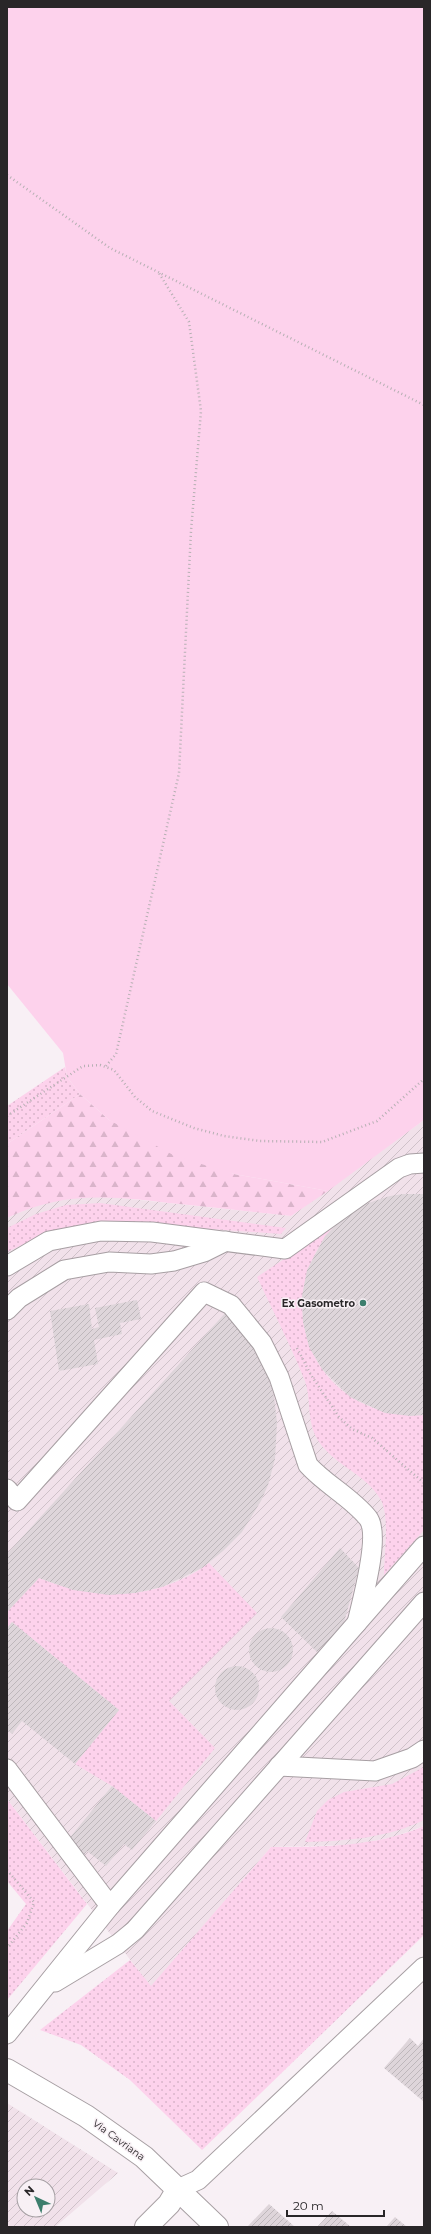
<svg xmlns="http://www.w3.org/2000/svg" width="431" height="2234" viewBox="0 0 431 2234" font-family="Montserrat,sans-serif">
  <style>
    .industrial { fill: url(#industrial-furrows); fill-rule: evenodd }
    .grass { fill: url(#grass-dots) }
    .forest { fill: url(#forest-firs) }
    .park { fill: #fdd2ec }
    .building { fill: url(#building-hatch) }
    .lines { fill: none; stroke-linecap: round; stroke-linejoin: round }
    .lane-casing { stroke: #a79fa3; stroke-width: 21 }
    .street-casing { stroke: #a79fa3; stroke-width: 24 }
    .path { stroke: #b7b0b4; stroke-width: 2.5; stroke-dasharray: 1 3; stroke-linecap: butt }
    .lane { stroke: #fff; stroke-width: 19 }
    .street { stroke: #fff; stroke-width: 22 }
    .poi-dot { fill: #3d7e6d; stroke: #f8f0f5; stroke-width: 1.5 }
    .labels { text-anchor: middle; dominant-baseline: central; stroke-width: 3; stroke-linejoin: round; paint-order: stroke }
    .poi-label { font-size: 10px; font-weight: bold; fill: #292628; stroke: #f8f0f5; text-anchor: end }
    .street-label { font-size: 10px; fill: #292628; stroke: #f8f0f5 }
  </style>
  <defs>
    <pattern id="industrial-furrows" width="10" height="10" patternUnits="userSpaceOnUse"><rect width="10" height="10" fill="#f1e1ea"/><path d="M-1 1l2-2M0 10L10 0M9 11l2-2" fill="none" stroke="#cfc1c9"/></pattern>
    <pattern id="grass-dots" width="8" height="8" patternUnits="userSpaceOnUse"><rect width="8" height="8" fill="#fdd2ec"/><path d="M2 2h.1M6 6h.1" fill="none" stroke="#d9b4ca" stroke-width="1.8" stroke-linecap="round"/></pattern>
    <pattern id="forest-firs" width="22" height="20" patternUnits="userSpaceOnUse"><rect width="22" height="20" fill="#fdd2ec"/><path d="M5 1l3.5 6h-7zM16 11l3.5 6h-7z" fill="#d9b4ca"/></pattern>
    <pattern id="building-hatch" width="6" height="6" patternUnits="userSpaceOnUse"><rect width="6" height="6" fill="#ded5da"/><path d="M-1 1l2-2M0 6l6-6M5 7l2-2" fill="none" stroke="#beb7bb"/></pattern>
  </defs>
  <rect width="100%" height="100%" fill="#f8f0f5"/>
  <!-- industrial -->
  <g class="industrial">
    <polygon points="424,1120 424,1826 393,1837 352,1845 271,1847 151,1987 7,1799 7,1218 32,1207 60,1199 102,1196 291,1216"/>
    <path d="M7 2103 118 2173 55 2227H7ZM24 2186H48V2210H24Z"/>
  </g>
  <!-- grass -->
  <g class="grass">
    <polygon points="65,1067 67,1077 80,1094 7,1144 7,1106"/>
    <polygon points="100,1203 286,1228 281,1234 103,1221 49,1232 7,1252 7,1228 36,1214 66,1205"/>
    <path d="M334 1226C264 1306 317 1421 424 1415V1530L384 1575C384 1555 390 1518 381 1500 365 1472 329 1464 315 1435 307 1417 311 1399 305 1381 291 1346 273 1311 257 1277Z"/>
    <path d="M209 1563 257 1613 169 1701 215 1748 156 1821 112 1786 75 1764 119 1710 12 1622 7 1628V1612L39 1578C95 1601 159 1601 209 1563Z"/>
    <path d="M424 1767V1820C387 1838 346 1841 305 1842L317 1811 328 1800 344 1792 392 1784Z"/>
    <polygon points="7,1799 87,1904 7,2000 7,1931 26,1904 7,1881"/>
    <path d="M424 1826V1935L202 2150 130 2080 81 2045 40 2030 130 1960 151 1986 271 1847C323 1847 375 1847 424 1826Z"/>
  </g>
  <!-- forest -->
  <path class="forest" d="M80 1094 109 1120 234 1174 328 1191 291 1216C254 1212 217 1208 179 1204 117 1197 66 1189 7 1218V1144Z"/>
  <!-- park -->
  <polygon class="park" points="7,7 424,7 424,1120 328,1191 234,1174 175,1156 109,1120 80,1094 67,1077 63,1053 7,984"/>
  <!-- building -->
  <g class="building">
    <polygon points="403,1194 424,1194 424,1415 410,1416 385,1413 350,1397 322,1369 309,1347 303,1322 302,1296 307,1270 325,1236 343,1218 365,1204 390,1196"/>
    <polygon points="137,1300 141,1319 120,1323 122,1334 94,1340 98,1364 59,1371 50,1311 89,1304 92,1329 99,1327 95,1308"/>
    <polygon points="227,1311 250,1339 266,1370 274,1396 277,1423 275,1459 268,1485 261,1501 242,1532 223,1551 202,1568 162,1587 135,1593 109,1595 73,1590 39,1578 7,1612 7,1554"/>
    <polygon points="340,1548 359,1568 343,1626 317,1652 281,1617"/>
    <polygon points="12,1622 119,1710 75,1764 22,1721 12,1734 7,1730 7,1628"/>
    <circle cx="271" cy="1650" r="22"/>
    <circle cx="237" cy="1688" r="22"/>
    <polygon points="112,1786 156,1821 132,1850 124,1844 106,1866 87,1851 84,1855 67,1841"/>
    <polygon points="410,2038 418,2046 424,2038 424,2102 384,2068"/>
    <polygon points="269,2204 295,2227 247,2227"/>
    <polygon points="332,2211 351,2227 317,2227"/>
    <polygon points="395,2217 407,2227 386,2227"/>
  </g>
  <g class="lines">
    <!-- lane casing -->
    <g class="lane-casing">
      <g id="lane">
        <polyline points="7,1266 49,1241 101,1231 152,1232 285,1249 399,1168 410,1164 424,1163"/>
        <polyline points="7,1310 19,1298 64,1270 109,1262 151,1264 174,1261 204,1252 226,1241"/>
        <path d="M7 1489 17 1501 204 1292 231 1305 262 1343 279 1377 308 1465C326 1485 351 1497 368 1518 381 1535 362 1601 357 1623"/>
        <polyline points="279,1766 375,1771 412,1758 424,1750"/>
        <polyline points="7,1769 110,1906"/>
        <polyline points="55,1982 118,1944 135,1930 424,1602"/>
        <polyline points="7,2034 110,1906 424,1546"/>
        <polyline points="178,2189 198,2180 424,1967"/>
      </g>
    </g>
    <!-- street casing -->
    <g class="street-casing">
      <g id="street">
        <polyline points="7,2070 86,2116 144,2157 217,2227"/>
        <polyline points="146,2227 169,2204 178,2189"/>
      </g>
    </g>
    <!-- path -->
    <g class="path">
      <polyline points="7,175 110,248 424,405"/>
      <polyline points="106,1066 116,1054 179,773 191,531 201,411 189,322 159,273"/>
      <polyline points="7,1116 83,1066 100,1065 114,1070 135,1097 152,1111 194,1128 224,1136 260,1141 322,1142 377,1121 424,1079"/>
      <polyline points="297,1348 311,1375 339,1417 352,1429 372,1438 424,1483"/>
      <polyline points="7,1870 34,1902 27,1923 7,1948"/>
    </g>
    <!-- lane -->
    <use href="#lane" class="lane"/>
    <!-- street -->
    <use href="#street" class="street"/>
  </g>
  <!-- markers -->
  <circle class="poi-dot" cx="363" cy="1303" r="4"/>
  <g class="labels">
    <!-- poi labels -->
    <g class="poi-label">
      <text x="355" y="1303">Ex Gasometro</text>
    </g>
    <!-- street labels -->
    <g class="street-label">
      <text transform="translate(119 2140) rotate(36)">Via Cavriana</text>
    </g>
  </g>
  <!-- border -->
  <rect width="431" height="2234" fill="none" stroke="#292628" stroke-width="16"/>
  <!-- north arrow -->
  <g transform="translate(36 2198) rotate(316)"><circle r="19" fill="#f8f0f5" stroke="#a59fa3"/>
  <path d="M0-3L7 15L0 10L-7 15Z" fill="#3d7e6d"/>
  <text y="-6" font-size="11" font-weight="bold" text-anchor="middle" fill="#292628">N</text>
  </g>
  <!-- scale -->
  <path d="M287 2210v6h97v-6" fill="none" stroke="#292628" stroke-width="2"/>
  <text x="293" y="2210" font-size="12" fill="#292628" stroke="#f8f0f5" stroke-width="3" paint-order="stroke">20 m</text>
</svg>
